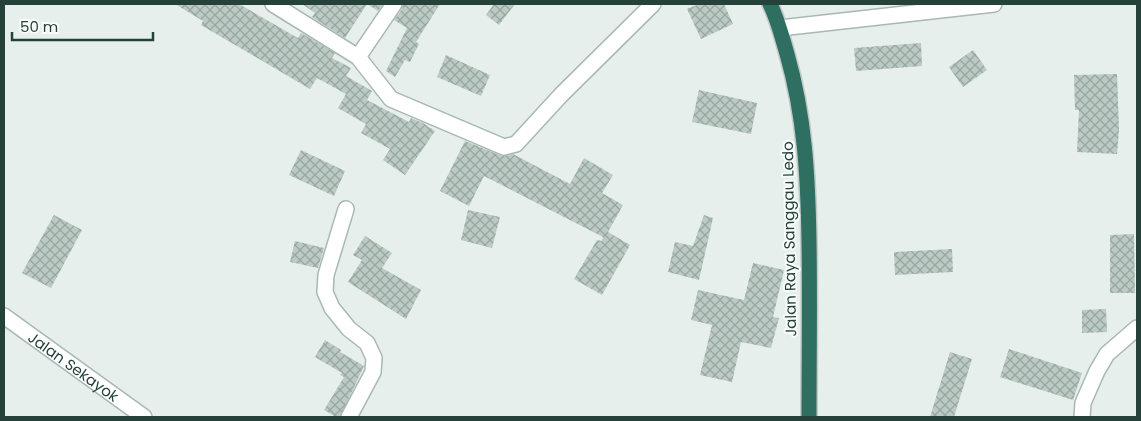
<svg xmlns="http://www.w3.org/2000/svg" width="1141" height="421" viewBox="0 0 1141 421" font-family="Poppins,sans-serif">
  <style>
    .building { fill: url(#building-cross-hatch) }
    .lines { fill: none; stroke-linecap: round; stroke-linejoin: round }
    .street-casing { stroke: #a8b8b2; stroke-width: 18 }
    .highway-casing { stroke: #c2cac8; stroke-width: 18 }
    .street { stroke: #fff; stroke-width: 15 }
    .highway { stroke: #2f6f62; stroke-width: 15 }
    .labels { text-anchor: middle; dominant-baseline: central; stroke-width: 4; stroke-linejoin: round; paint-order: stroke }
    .street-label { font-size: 15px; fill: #24423a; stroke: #f7fbf9 }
  </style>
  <defs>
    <pattern id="building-cross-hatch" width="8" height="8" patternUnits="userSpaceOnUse" patternTransform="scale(1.25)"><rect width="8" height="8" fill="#bbcac4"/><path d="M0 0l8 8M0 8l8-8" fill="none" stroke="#98a6a0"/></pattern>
  </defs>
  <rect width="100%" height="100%" fill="#e6efeb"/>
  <!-- building -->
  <g class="building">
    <polygon points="175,4 239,4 298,38 301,33 335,53 332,58 351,68 346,76 372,91 367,100 409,122 411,118 423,123 435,131 405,175 383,160 390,149 361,133 366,124 338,108 346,94 317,78 310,89 201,25 203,21"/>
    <polygon points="302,4 383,4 378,11 367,4 345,38 312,17 315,13"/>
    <polygon points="403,4 440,4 416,42 419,44 410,62 405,60 395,77 386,71 407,28 394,20 402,9"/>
    <polygon points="494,4 515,4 499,25 486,15"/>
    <polygon points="699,4 724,4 733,24 701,39 687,9"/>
    <polygon points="921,43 922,66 856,71 854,48"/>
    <polygon points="973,50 987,70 963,87 949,67"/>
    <polygon points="446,55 490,75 481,96 437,77"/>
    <polygon points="1117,74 1119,130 1117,154 1077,152 1079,110 1075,110 1074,75"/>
    <polygon points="699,90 757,103 751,134 692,122"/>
    <polygon points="465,141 502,156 513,154 570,184 584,158 613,175 602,193 623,205 608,232 630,245 602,295 574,279 597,240 602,241 603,237 484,176 469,206 440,191"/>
    <polygon points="301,150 345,171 334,196 289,175"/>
    <polygon points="468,210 500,217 492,248 461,240"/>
    <polygon points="54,215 82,230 51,288 22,273"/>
    <polygon points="704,215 713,218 699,280 668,272 675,242 693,246"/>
    <polygon points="1134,234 1135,293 1110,293 1110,235"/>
    <polygon points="365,236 392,253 382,268 421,290 406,319 348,282 362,260 353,255"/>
    <polygon points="295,241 324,248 318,268 290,262"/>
    <polygon points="952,249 953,272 895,275 894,252"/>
    <polygon points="753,263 784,270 773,317 779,318 771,348 741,342 732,382 700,375 712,325 691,320 698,290 744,300"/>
    <polygon points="1106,309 1107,332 1082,333 1082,310"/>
    <polygon points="325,340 341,350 340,352 364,366 340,417 336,417 324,410 344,377 340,375 342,373 315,357"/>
    <polygon points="1009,349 1082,373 1073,400 1000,377"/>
    <polygon points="950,352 972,359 954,417 930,417"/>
  </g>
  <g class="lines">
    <!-- street casing -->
    <g class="street-casing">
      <g id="street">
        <polyline points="273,4 358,57 391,99 504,147 516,144 561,95 653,4"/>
        <polyline points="780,28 994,4"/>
        <polyline points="358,57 394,4"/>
        <polyline points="346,209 326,275 325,292 332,308 349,329 367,343 374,358 373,372 349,417"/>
        <path id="s1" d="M4 316 144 417"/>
        <polyline points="1082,417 1083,403 1097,371 1107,354 1137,328"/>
      </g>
    </g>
    <!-- highway casing -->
    <g class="highway-casing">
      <path id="highway" d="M770 4C778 20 782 37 787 54 805 117 808 177 809 242 810 301 809 359 809 417"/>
    </g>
    <!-- street -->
    <use href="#street" class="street"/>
    <!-- highway -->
    <use href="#highway" class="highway"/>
  </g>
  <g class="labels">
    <!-- street labels -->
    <g class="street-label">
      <text transform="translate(789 239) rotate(-91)">Jalan Raya Sanggau Ledo</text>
      <text stroke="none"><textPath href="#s1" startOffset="86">Jalan Sekayok</textPath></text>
    </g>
  </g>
  <!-- border -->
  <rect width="1141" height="421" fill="none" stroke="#24423a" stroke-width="10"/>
  <!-- scale -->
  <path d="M12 32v8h141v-8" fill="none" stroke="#24423a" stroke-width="2.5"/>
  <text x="20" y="32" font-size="15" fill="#24423a" stroke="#f7fbf9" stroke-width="4" paint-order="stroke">50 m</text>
</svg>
